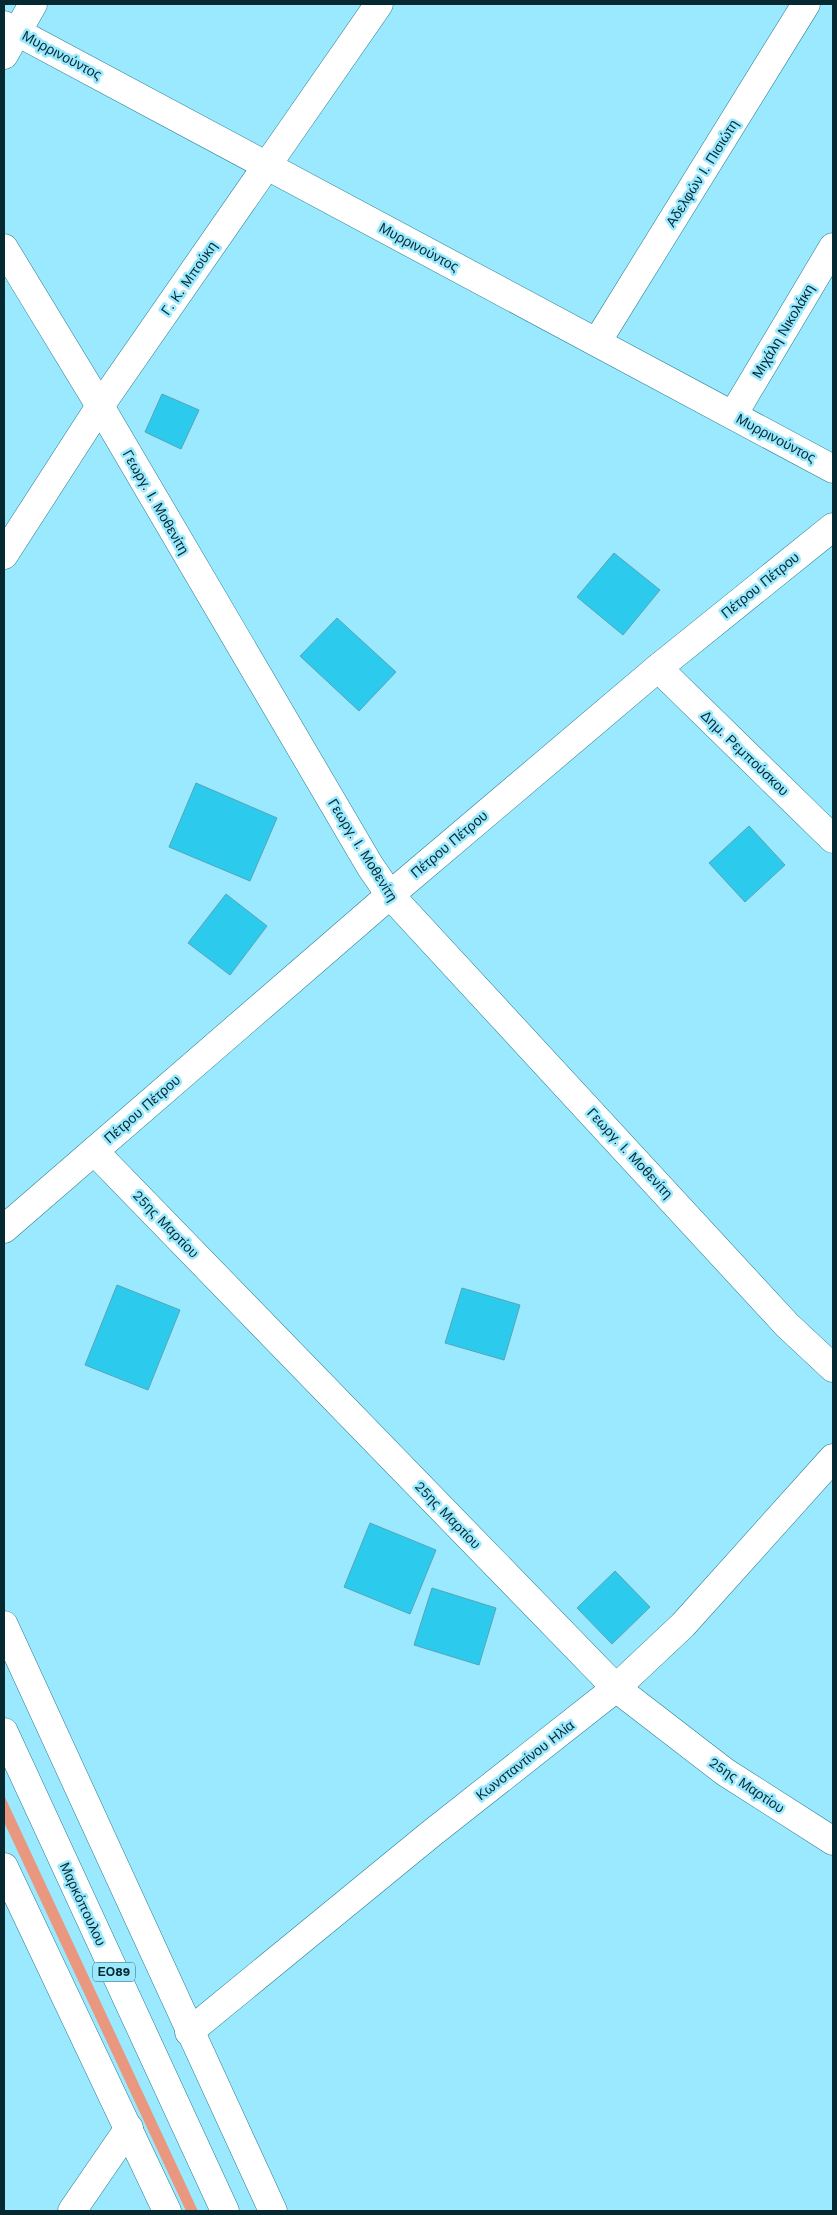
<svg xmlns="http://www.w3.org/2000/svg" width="837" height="2215" viewBox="0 0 837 2215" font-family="'Work Sans',sans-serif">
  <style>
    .green { fill: #e9987f }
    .building { fill: #2ccbee; stroke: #57a4b9 }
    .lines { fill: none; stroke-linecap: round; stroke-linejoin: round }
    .minor-casing { stroke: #2a7c8f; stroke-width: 29 }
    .tertiary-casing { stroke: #2a7c8f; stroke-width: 29 }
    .trunk-casing { stroke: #2a7c8f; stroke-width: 29 }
    .minor { stroke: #fff; stroke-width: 28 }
    .tertiary { stroke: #fff; stroke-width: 28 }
    .trunk { stroke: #fff; stroke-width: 28 }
    .labels { text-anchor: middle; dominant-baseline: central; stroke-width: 5; stroke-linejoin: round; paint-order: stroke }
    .shield { fill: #9ae9fe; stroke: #32636e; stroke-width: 1 }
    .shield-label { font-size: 12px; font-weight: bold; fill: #062931 }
    .street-label { font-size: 14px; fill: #062931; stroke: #9ae9fe }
  </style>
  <rect width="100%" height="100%" fill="#9ae9fe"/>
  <!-- green -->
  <polygon class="green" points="4,1795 198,2211 186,2211 4,1822"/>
  <!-- building -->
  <g class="building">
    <polygon points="162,394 199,410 181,449 145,432"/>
    <polygon points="614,553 660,590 623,635 577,597"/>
    <polygon points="337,618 396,672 359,711 300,656"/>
    <polygon points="196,783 277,818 250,881 169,847"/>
    <polygon points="749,826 785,865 745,902 709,863"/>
    <polygon points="226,894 267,926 230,975 188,943"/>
    <polygon points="117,1285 180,1310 148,1390 85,1365"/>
    <polygon points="462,1288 520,1305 504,1360 445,1343"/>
    <polygon points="370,1523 436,1550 410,1614 344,1587"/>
    <polygon points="615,1571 650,1607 612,1644 577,1608"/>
    <polygon points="432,1588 496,1608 479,1665 414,1645"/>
  </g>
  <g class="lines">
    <!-- minor casing -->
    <g class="minor-casing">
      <g id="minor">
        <polyline points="4,55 33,4"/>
        <polyline points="597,342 806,4"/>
        <polyline points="733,415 833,247"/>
        <polyline points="4,555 100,406 379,4"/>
        <polyline points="658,668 833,839"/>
        <polyline points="94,1151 616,1688 725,1772 833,1841"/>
        <polyline points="4,1229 390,895 658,668 833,527"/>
        <polyline points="189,2032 432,1833 616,1688 683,1625 833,1458"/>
        <polyline points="72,2211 129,2128"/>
      </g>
    </g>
    <!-- tertiary casing -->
    <g class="tertiary-casing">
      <g id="tertiary">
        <polyline points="4,25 833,469"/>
        <polyline points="4,248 100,406 370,866 390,895 787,1325 833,1368"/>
        <polyline points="4,1625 273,2211"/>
      </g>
    </g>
    <!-- trunk casing -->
    <g class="trunk-casing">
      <g id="trunk">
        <polyline points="4,1732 225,2211"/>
        <polyline points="4,1867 167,2211"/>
      </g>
    </g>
    <!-- minor -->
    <use href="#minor" class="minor"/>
    <!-- tertiary -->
    <use href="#tertiary" class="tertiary"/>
    <!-- trunk -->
    <use href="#trunk" class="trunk"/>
  </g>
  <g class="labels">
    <!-- shield labels -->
    <rect class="shield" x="93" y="1962.5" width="42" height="19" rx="4"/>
    <g class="shield-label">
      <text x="114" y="1972">ΕΟ89</text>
    </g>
    <!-- street labels -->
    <g class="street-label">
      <text transform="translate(62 55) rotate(28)">Μυρρινούντος</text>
      <text transform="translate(702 173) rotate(-58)">Αδελφών Ι. Πισιώτη</text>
      <text transform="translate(419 247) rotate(28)">Μυρρινούντος</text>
      <text transform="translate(189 278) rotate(-55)">Γ. Κ. Μπούκη</text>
      <text transform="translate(783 331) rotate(-59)">Μιχάλη Νικολάκη</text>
      <text transform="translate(776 438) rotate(28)">Μυρρινούντος</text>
      <text transform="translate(156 502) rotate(60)">Γεωργ. Ι. Μοθενίτη</text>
      <text transform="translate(760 585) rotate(-39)">Πέτρου Πέτρου</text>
      <text transform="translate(745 753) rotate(44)">Δημ. Ρεμπούσκου</text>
      <text transform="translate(449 844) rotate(-40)">Πέτρου Πέτρου</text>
      <text transform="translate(363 850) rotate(58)">Γεωργ. Ι. Μοθενίτη</text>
      <text transform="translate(142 1109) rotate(-41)">Πέτρου Πέτρου</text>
      <text transform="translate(630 1153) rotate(47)">Γεωργ. Ι. Μοθενίτη</text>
      <text transform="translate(166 1224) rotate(46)">25ης Μαρτίου</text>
      <text transform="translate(448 1515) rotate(46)">25ης Μαρτίου</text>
      <text transform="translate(525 1760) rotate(-38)">Κωνσταντίνου Ηλία</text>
      <text transform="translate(747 1785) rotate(34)">25ης Μαρτίου</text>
      <text transform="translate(83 1904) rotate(65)">Μαρκόπουλου</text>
    </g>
  </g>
  <!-- border -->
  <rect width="837" height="2215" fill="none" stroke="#062931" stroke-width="10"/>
</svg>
